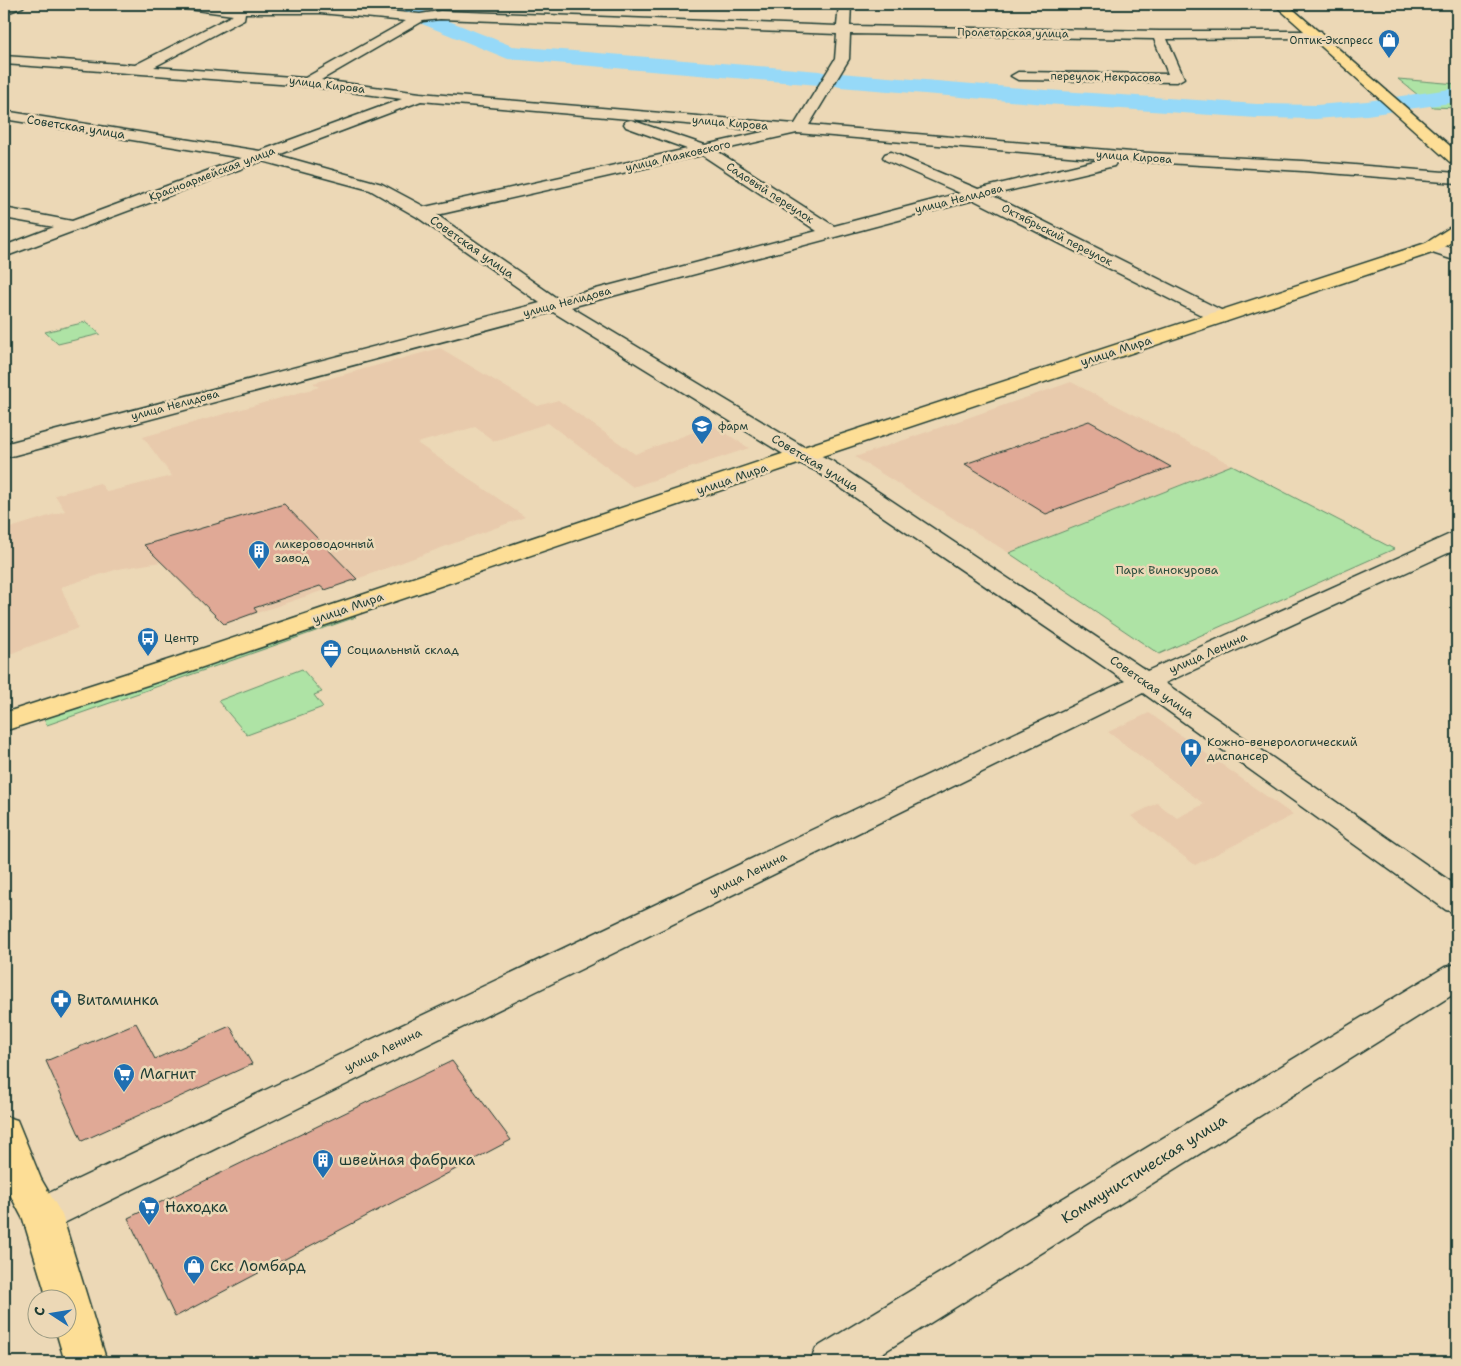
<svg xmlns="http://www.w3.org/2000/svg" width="1461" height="1366" viewBox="0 0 1461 1366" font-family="'Shantell Sans',sans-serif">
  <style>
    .built { fill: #e8caac }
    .green { fill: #aee3a5; stroke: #66906c }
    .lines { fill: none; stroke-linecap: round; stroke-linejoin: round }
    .river { fill: #96d9f8; fill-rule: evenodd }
    .building { fill: #e0a996; stroke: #1f3d34 }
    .minor-casing { stroke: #1f3d34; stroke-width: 3 }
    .major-casing { stroke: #1f3d34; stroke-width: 3 }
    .minor { fill: #ecd8b6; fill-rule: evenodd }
    .major { fill: #fdde96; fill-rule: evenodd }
    .labels { text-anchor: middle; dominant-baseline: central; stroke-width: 5; stroke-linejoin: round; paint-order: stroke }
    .far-street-label { font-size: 11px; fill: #1f3d34; stroke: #ecd8b6 }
    .far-poi-label { font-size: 11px; fill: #1f3d34; stroke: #ecd8b6; text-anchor: end }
    .street-label { font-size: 12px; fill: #1f3d34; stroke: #ecd8b6 }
    .poi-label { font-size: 12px; fill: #1f3d34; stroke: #ecd8b6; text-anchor: start }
    .park-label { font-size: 12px; fill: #2d4e3f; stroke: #ecd8b6 }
    .near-poi-label { font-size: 15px; fill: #1f3d34; stroke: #ecd8b6; text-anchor: start }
    .near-street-label { font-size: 15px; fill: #1f3d34; stroke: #ecd8b6 }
  </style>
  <rect width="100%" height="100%" fill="#ecd8b6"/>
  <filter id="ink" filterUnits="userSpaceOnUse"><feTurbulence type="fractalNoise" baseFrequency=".02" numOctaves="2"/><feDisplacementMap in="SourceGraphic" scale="10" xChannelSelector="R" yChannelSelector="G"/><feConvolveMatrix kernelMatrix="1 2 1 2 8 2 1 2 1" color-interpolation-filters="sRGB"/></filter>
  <g filter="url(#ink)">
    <!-- built -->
    <g class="built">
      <polygon points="440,348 538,406 558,400 635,454 713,425 749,448 633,487 548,423 494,441 475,427 417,443 525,517 357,579 224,624 161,562 118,569 61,587 78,628 7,655 4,530 65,511 55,495 100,483 107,492 172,476 143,437 319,387 313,383"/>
      <polygon points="1071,382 1232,465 1009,553 855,457"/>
      <polygon points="1149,713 1293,815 1195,865 1131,816 1157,803 1177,818 1204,804 1108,732"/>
    </g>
    <!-- green -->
    <g class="green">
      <polygon points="1398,79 1457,84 1457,108 1433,107"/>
      <polygon points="86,322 100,334 58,344 45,332"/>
      <polygon points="1232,465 1394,549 1159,654 1009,553"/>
      <polygon points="351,612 356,617 47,725 43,718"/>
      <polygon points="302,669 322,692 314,695 323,707 247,735 218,701"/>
    </g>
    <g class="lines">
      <!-- river -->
      <polygon class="river" points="338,4 409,5 512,46 819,71 827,73 830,77 840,73 1046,90 1257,104 1316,105 1367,101 1457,88 1457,102 1367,115 1316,119 1257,118 1046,104 840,87 832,85 829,81 819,85 508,59 405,17 351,12 344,10"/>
    </g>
    <!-- building -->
    <g class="building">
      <polygon points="1089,421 1171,467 1046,514 965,464"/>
      <polygon points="284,504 357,579 325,590 320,586 254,608 257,612 224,624 144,545"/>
      <polygon points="136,1023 155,1059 230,1026 252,1064 82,1141 46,1061"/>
      <polygon points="452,1061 511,1140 175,1317 128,1218"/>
    </g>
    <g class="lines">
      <!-- minor casing -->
      <g class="minor-casing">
        <g id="minor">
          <polygon points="9,4 25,4 23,7 4,14 4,6"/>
          <path d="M175 4 320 5 420 14 440 11 837 26 839 4H851L850 26 1159 31H1321L1322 34 1316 38 1167 39 1184 78 1177 82 1018 80 1011 76 1018 72 1168 74 1154 39 850 34 849 59 809 125 1131 152 1303 161 1457 173V183L1303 171 1114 160 1116 163 1114 166 991 195 1227 313 1230 317 1227 321 1220 323 1213 321 974 200 571 307 809 450 832 461 1147 671 1448 535 1457 533V549L1165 683 1457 886V913L1446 910 1143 693 56 1227 42 1232 28 1227 22 1215 28 1203 1125 681 816 471 793 460 553 312 4 458V444L540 303 417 217 370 190 262 161 4 257V246L54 227 4 218V208L72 221 242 158 4 119V111L260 151 402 99 307 86 4 64V56L135 65 233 15 181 8ZM245 13H320L406 21 305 78 154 67 244 19ZM440 19 837 34 835 59 795 124 420 93 321 80 423 21ZM421 101 767 131 705 145 631 120 626 121 624 124 626 127 687 149 425 207 382 184 278 155ZM797 133 1103 159 978 189 891 152 885 154 883 157 885 160 960 193 834 226 717 151ZM702 155 817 231 558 299 437 215Z"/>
          <polygon points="1432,242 1457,250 1457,261 1426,251 1423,247 1426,243"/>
          <polygon points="1457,964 1457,992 868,1362 810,1362 816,1348 1445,967"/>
        </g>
      </g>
      <!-- major casing -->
      <g class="major-casing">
        <g id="major">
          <polygon points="1274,4 1287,4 1457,152 1457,165 1451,163"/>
          <polygon points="1457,226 1457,238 1438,251 792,466 191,671 4,731 4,713 171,659 776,456 1426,243 1451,227"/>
          <polygon points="4,1116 17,1120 41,1179 62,1215 107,1362 65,1362 55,1328 68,1328 68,1298 47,1298 23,1219 4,1183"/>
        </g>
      </g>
      <!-- minor -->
      <use href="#minor" class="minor"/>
      <!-- major -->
      <use href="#major" class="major"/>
    </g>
  </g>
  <!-- icons -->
  <defs>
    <g id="shop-pin" transform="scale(1.125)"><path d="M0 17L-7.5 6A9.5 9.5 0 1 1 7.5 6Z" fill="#1f6fb2" stroke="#ecd8b6"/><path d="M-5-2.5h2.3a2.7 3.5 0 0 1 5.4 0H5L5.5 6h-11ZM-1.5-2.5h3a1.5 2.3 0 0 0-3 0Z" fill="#fff"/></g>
    <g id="university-pin" transform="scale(1.125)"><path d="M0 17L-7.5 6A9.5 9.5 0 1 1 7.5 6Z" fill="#1f6fb2" stroke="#ecd8b6"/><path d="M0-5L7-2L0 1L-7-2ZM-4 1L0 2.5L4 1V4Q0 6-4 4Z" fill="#fff"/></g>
    <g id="building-pin" transform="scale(1.125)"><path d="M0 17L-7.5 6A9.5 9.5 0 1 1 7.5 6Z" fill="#1f6fb2" stroke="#ecd8b6"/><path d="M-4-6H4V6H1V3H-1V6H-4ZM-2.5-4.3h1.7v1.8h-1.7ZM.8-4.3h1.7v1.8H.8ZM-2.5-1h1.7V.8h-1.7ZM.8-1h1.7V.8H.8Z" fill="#fff"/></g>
    <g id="bus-pin" transform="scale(1.125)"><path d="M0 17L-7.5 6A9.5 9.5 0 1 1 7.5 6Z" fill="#1f6fb2" stroke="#ecd8b6"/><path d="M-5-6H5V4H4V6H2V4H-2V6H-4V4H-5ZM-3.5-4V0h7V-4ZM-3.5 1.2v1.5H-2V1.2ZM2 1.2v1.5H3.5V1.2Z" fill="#fff"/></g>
    <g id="office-pin" transform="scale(1.125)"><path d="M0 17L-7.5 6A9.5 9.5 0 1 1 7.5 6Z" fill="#1f6fb2" stroke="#ecd8b6"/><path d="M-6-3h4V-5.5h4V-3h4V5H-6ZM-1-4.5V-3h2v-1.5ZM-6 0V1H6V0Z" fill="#fff"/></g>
    <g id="hospital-pin" transform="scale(1.125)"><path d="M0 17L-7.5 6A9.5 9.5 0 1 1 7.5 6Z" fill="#1f6fb2" stroke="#ecd8b6"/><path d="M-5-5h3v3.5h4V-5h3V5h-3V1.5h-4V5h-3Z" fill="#fff"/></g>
    <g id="pharmacy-pin" transform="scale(1.125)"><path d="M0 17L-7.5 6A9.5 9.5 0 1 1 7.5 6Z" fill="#1f6fb2" stroke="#ecd8b6"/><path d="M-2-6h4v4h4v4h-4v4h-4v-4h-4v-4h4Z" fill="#fff"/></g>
    <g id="supermarket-pin" transform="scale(1.125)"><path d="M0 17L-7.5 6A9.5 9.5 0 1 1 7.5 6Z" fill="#1f6fb2" stroke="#ecd8b6"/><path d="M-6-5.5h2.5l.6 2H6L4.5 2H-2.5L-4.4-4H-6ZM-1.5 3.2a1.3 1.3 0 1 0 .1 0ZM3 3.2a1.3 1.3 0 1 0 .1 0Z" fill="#fff"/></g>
  </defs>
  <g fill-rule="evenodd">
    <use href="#shop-pin" x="1389" y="40"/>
    <use href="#university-pin" x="702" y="426"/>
    <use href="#building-pin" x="259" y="551"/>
    <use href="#bus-pin" x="148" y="638"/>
    <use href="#office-pin" x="331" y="650"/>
    <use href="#hospital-pin" x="1191" y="749"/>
    <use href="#pharmacy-pin" x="61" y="1000"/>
    <use href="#supermarket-pin" x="124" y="1074"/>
    <use href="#building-pin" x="323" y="1160"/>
    <use href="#supermarket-pin" x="149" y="1207"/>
    <use href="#shop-pin" x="194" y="1266"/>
  </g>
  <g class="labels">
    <!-- far-street labels -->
    <g class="far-street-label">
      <text transform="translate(1013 33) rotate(1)">Пролетарская улица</text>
      <text transform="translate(1106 77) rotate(1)">переулок Некрасова</text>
      <text transform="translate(327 85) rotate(7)">улица Кирова</text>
      <text transform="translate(730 123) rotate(5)">улица Кирова</text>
      <text transform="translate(678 156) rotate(-13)">улица Маяковского</text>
      <text transform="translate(1134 157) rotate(4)">улица Кирова</text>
      <text transform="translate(212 174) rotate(-21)">Красноармейская улица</text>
      <text transform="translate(770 193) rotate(33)">Садовый переулок</text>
      <text transform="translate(959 199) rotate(-14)">улица Нелидова</text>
      <text transform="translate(1057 235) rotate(27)">Октябрьский переулок</text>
      <text transform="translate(567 302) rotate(-15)">улица Нелидова</text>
      <text transform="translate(175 405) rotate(-15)">улица Нелидова</text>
    </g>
    <!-- far-poi labels -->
    <g class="far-poi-label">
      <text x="1373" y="40">Оптик-Экспресс</text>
      <text x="718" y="426" text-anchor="start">фарм</text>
    </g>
    <!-- street labels -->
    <g class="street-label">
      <text transform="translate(76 127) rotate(9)">Советская улица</text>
      <text transform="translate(472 247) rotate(35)">Советская улица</text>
      <text transform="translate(1116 351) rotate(-18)">улица Мира</text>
      <text transform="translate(815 463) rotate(31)">Советская улица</text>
      <text transform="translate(732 479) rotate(-19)">улица Мира</text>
      <text transform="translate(348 608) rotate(-19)">улица Мира</text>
      <text transform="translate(1208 653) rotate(-24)">улица Ленина</text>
      <text transform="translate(1152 687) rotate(35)">Советская улица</text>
      <text transform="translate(748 874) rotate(-26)">улица Ленина</text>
      <text transform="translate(383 1050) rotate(-26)">улица Ленина</text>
    </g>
    <!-- poi labels -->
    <g class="poi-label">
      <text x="275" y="544">ликероводочный<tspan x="275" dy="14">завод</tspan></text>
      <text x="164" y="638">Центр</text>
      <text x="347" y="650">Социальный склад</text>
      <text x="1207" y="742">Кожно-венерологический<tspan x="1207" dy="14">диспансер</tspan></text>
    </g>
    <!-- park labels -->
    <g class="park-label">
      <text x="1167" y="570">Парк Винокурова</text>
    </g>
    <!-- near-poi labels -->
    <g class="near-poi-label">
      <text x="77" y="1000">Витаминка</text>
      <text x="140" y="1074">Магнит</text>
      <text x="339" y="1160">швейная фабрика</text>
      <text x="165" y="1207">Находка</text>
      <text x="210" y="1266">Скс Ломбард</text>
    </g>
    <!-- near-street labels -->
    <g class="near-street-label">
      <text transform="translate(1144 1169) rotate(-32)">Коммунистическая улица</text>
    </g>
  </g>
  <!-- margin -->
  <rect width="1461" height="1366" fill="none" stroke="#ecd8b6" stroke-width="20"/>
  <rect x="10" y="10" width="1441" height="1346" fill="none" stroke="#1f3d34" stroke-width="2" filter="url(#ink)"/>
  <!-- north arrow -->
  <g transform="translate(52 1314) rotate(282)"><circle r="24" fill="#ecd8b6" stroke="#9a9a82"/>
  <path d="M0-4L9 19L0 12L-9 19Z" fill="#1f6fb2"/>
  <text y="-8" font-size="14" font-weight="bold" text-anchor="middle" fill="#1f3d34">С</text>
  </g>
</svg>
